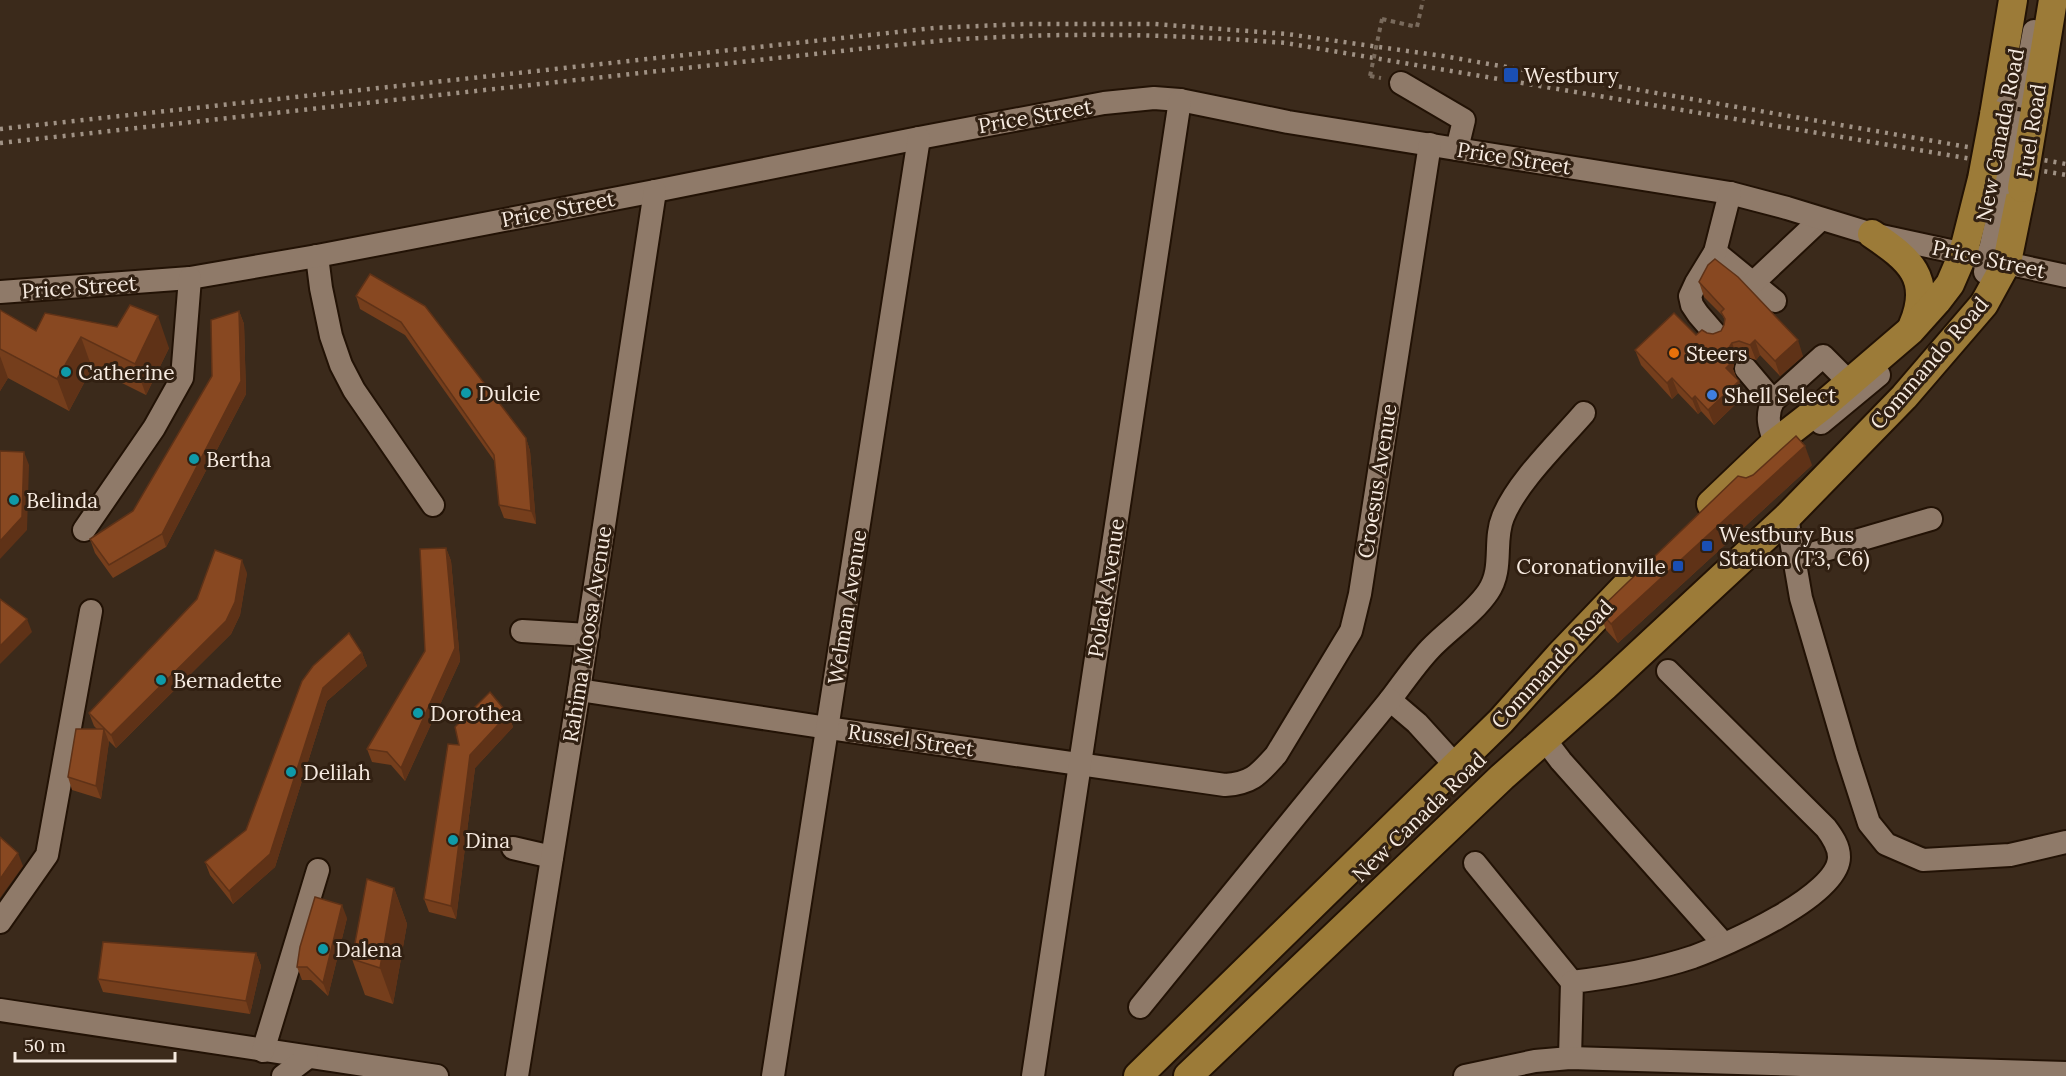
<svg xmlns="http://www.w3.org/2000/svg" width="2066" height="1076" viewBox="0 0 2066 1076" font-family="Lora,serif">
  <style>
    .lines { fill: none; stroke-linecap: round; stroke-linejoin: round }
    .minor-casing { stroke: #221205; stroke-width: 26 }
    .major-casing { stroke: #221205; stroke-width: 32 }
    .path { stroke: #796a5c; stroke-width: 4; stroke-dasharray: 4.5 4.5; stroke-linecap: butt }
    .minor { stroke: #8f7a69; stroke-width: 22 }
    .major { stroke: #9c7b38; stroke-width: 28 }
    .rail { stroke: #a09285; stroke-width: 4.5; stroke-dasharray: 3 6; stroke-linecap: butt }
    .minor-bridge-casing { stroke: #221205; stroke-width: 26; stroke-linecap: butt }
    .major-bridge-casing { stroke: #221205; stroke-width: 32; stroke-linecap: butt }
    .path-bridge { stroke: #796a5c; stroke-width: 4; stroke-dasharray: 4.5 4.5; stroke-linecap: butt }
    .minor-bridge { stroke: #8f7a69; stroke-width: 22 }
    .major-bridge { stroke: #9c7b38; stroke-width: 28 }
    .wall { fill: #753e1c }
    .shaded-wall { fill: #5f3217 }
    .building { fill: #884821; stroke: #5f3217; stroke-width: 1.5 }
    .transit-dot { fill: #1a4fb4; stroke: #312012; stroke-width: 2 }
    .food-dot { fill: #e8710a; stroke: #312012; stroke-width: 2 }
    .culture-dot { fill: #0f9aa8; stroke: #312012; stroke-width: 2 }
    .shop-dot { fill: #3f7fe0; stroke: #312012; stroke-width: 2 }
    .labels { text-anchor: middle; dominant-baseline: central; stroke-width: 6; stroke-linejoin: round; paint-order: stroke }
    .poi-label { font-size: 21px; fill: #f6eae0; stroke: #312012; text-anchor: start }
    .street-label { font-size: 21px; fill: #f6eae0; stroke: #312012 }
  </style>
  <rect width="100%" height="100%" fill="#3b2a1b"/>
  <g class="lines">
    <!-- minor casing -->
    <g class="minor-casing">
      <g id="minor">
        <polyline points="1401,83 1464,120 1457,149"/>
        <polyline points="2020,108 2034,31"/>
        <polyline points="1715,252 1775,301"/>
        <polyline points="317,256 321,288 331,336 341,365 354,390 433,505"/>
        <polyline points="1985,272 2005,183"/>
        <polyline points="1754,282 1821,219"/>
        <polyline points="0,292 190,278 317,256 655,191 919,138 1104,103 1154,98 1180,100 1288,122 1730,193 1787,208 1872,234 2066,276"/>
        <polyline points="1717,336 1698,314 1692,305 1690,296 1696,283 1715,252 1730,193"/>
        <polyline points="1746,369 1773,401"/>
        <polyline points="1821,423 1879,375"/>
        <path d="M1775 443C1770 428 1765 417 1773 401L1823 356 1850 383"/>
        <polyline points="1787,517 1801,598 1847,755 1869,823 1886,844 1923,860 2010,855 2066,842"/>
        <polyline points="84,530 154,428 182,378 190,278"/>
        <polyline points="1794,559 1931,519"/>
        <polyline points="522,631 588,635"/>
        <path d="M579 690 828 728 1225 785C1252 783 1258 775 1276 755L1351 631 1360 594 1430 144"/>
        <polyline points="1545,740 1561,761 1723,943"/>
        <path d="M1456 766 1417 723 1390 700C1403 683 1415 665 1430 649 1448 630 1473 614 1488 592 1504 569 1493 541 1503 517 1517 482 1559 442 1584 413"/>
        <polyline points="513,848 552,857"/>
        <polyline points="1475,863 1572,982"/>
        <polyline points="0,922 47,855 91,611"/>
        <polyline points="1140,1007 1390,700"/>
        <polyline points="0,1010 437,1076"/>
        <polyline points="263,1051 318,870"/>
        <path d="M1570 1058 1572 982C1613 977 1654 970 1693 957 1726 945 1839 896 1839 857 1839 846 1832 836 1826 828L1668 671"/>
        <polyline points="283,1076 307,1058"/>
        <polyline points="517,1076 579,690 655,191"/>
        <polyline points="773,1076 919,138"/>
        <polyline points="1033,1076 1180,100"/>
        <polyline points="1465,1076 1535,1061 1570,1058 2066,1073"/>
      </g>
    </g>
    <!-- major casing -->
    <g class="major-casing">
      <g id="major">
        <polyline points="2035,110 2053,0"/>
        <polyline points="1994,115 2013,0"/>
        <path d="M1872 234C1909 259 1933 278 1913 325"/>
        <polyline points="1711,504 1775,443 1820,408 1911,330 1937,301 1950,284 1963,254 1982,179"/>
        <polyline points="1138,1076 1501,721 1559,656 1626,586"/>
        <polyline points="1188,1076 1502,777 1605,686 1787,517 1904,397 1984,304 2007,262 2022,188"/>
      </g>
    </g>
    <!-- path -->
    <g class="path">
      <polyline points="1382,19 1417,27 1423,0"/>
      <polyline points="1370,76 1381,78"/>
    </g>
    <!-- minor -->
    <use href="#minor" class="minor"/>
    <!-- major -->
    <use href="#major" class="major"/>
    <!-- rail -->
    <g class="rail">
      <polyline points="0,129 934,28 1024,24 1154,24 1287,34 1443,56 2066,164"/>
      <path d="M0 143 887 46C919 43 951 39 983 38 1084 32 1186 35 1286 43L2066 175"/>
    </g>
    <!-- minor-bridge casing -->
    <g class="minor-bridge-casing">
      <g id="minor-bridge">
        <polyline points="2001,140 2007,105"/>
        <polyline points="2005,183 2017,122"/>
      </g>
    </g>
    <!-- major-bridge casing -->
    <g class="major-bridge-casing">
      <g id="major-bridge">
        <polyline points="1982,179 1994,115"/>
        <polyline points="2022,188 2035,110"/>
      </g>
    </g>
    <!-- path-bridge -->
    <polyline class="path-bridge" points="1370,76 1382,19"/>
    <!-- minor-bridge -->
    <use href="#minor-bridge" class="minor-bridge"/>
    <!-- major-bridge -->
    <use href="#major-bridge" class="major-bridge"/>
  </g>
  <!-- wall -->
  <g class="wall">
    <polygon points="370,274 526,438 530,451 536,524 504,518 499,505 495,462 405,335 360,309 356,296"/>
    <polygon points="1699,282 1803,356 1780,376 1760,355 1756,360 1744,356 1738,358 1734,364 1733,369 1744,396 1714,425 1701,411 1698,414 1678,393 1672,399 1641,365 1635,350 1696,335 1707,333 1713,334 1721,331 1724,325 1725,321 1723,316 1704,297"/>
    <polygon points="0,310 36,331 169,348 146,395 92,368 69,411 8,378 0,391"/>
    <polygon points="239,311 244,324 246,394 166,547 113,578 95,553 90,539 133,511 212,376"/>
    <polygon points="1812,465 1618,643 1606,630 1599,610 1746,478"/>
    <polygon points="446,548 451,561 460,661 405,781 391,765 372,762 367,749 425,651"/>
    <polygon points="247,573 240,615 231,634 116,748 109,741 101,799 72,790 68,777 97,729 94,726 89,713"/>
    <polygon points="362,653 367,666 327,701 275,867 233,904 210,875 205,862 246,830 302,681"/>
    <polygon points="508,714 513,727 475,768 456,919 429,912 424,899 459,745"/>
    <polygon points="394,888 407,924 393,1004 365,995 352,959"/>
    <polygon points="347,918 328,996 311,980 302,980 297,967"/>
    <polygon points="256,953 261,966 250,1014 103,992 98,979"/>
  </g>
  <!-- shaded-wall -->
  <g class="shaded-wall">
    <polygon points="239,311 244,324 246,394 166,547 162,534"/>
    <polygon points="158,316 169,348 146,395 135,364"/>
    <polygon points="81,337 92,368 69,411 57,379"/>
    <polygon points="1755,340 1760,355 1756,360 1750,345"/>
    <polygon points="1798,340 1803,356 1780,376 1775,361"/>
    <polygon points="1732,343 1738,358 1734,364 1733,369 1736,378 1726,368 1728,349"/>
    <polygon points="0,356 8,378 0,391"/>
    <polygon points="1672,378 1678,393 1672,399 1667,383"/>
    <polygon points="1739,381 1744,396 1714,425 1708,410"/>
    <polygon points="1695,396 1701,411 1698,414 1692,399"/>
    <polygon points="526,438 530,451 536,524 531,511"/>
    <polygon points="1805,446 1812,465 1618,643 1611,624"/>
    <polygon points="24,452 29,465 27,530 0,559 0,541"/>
    <polygon points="446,548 451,561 460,661 405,781 401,768"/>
    <polygon points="242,560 247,573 240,615 231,634 116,748 111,735"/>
    <polygon points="27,619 32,632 0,664 0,646"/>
    <polygon points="362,653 367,666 327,701 275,867 233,904 229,891 323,688"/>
    <polygon points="508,714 513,727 475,768 456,919 451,906 470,755"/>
    <polygon points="104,729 109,742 101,799 96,786"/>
    <polygon points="18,853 23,866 0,898 0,879"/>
    <polygon points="394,888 407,924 393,1004 380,968"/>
    <polygon points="342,905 347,918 328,996 323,983"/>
    <polygon points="256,953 261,966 250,1014 246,1001"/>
  </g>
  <!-- building -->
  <g class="building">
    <polygon points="1715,259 1738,277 1798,340 1775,361 1755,340 1750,345 1739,341 1732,343 1728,349 1727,356 1731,363 1726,368 1739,381 1708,410 1695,396 1692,399 1672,378 1667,383 1635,350 1674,313 1696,335 1702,330 1707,333 1713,334 1721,331 1724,325 1725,319 1721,312 1724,309 1699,282 1708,265"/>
    <polygon points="370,274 425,306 526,438 531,511 499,505 494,455 401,322 356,296"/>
    <polygon points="130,305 158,316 135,364 81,337 57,379 0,349 0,310 36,331 45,313 117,327"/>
    <polygon points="239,311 241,381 162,534 109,565 90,539 133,511 212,376 211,320"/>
    <polygon points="1796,436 1805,446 1611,624 1599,610 1738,476 1746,478 1753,475"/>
    <polygon points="0,451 24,452 22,517 0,541"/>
    <polygon points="446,548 455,648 401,768 387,752 367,749 425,651 420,549"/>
    <polygon points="215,550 242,560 235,602 226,621 111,735 89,713 197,599"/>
    <polygon points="0,599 27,619 0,646"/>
    <polygon points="349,633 362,653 323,688 270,854 229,891 205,862 246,830 302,681 313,666"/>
    <polygon points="490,692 508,714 470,755 451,906 424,899 448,744 459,745 455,727"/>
    <polygon points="76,729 104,729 96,786 68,777"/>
    <polygon points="0,837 18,853 0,879"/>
    <polygon points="367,879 394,888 380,968 352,959"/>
    <polygon points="315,897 342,905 323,983 307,967 297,967 300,947"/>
    <polygon points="103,942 256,953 246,1001 98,979"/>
  </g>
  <!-- markers -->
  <g class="transit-dot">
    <rect x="1503" y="67" width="16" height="16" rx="3"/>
    <rect x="1701" y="540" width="12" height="12" rx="3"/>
    <rect x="1672" y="560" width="12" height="12" rx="3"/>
  </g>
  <circle class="food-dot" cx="1674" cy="353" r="6"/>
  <g class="culture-dot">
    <circle cx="66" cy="372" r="6"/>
    <circle cx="466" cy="393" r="6"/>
    <circle cx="194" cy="459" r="6"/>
    <circle cx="14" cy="500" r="6"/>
    <circle cx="161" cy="680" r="6"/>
    <circle cx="418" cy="713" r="6"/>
    <circle cx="291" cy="772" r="6"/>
    <circle cx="453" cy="840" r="6"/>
    <circle cx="323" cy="949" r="6"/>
  </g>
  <circle class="shop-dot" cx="1712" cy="395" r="6"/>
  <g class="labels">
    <!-- poi labels -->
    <g class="poi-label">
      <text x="1524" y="75">Westbury</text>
      <text x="1686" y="353">Steers</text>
      <text x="78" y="372">Catherine</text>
      <text x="478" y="393">Dulcie</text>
      <text x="1724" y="395">Shell Select</text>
      <text x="206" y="459">Bertha</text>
      <text x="26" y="500">Belinda</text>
      <text x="1719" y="534">Westbury Bus<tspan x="1719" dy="24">Station (T3, C6)</tspan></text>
      <text x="1666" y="566" text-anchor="end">Coronationville</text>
      <text x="173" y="680">Bernadette</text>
      <text x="430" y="713">Dorothea</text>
      <text x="303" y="772">Delilah</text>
      <text x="465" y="840">Dina</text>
      <text x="335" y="949">Dalena</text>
    </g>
    <!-- street labels -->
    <g class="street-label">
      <text transform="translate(1035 116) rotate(-10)">Price Street</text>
      <text transform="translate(2031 131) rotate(-81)">Fuel Road</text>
      <text transform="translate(2000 135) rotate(-79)">New Canada Road</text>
      <text transform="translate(1514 158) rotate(9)">Price Street</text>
      <text transform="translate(558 209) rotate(-11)">Price Street</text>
      <text transform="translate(1989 259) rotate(12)">Price Street</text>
      <text transform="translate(79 287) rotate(-4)">Price Street</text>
      <text transform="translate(1929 363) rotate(-49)">Commando Road</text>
      <text transform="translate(1377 481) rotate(-81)">Croesus Avenue</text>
      <text transform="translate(1106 588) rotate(-81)">Polack Avenue</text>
      <text transform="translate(847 607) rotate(-81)">Welman Avenue</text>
      <text transform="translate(587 634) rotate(-81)">Rahima Moosa Avenue</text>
      <text transform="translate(1552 664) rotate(-47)">Commando Road</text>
      <text transform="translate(911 740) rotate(8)">Russel Street</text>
      <text transform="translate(1419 817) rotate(-44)">New Canada Road</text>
    </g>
  </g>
  <!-- scale -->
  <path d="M15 1052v9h160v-9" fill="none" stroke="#f6eae0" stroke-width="3"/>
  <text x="24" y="1052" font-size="18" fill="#f6eae0" stroke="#312012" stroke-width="4.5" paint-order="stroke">50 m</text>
</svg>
